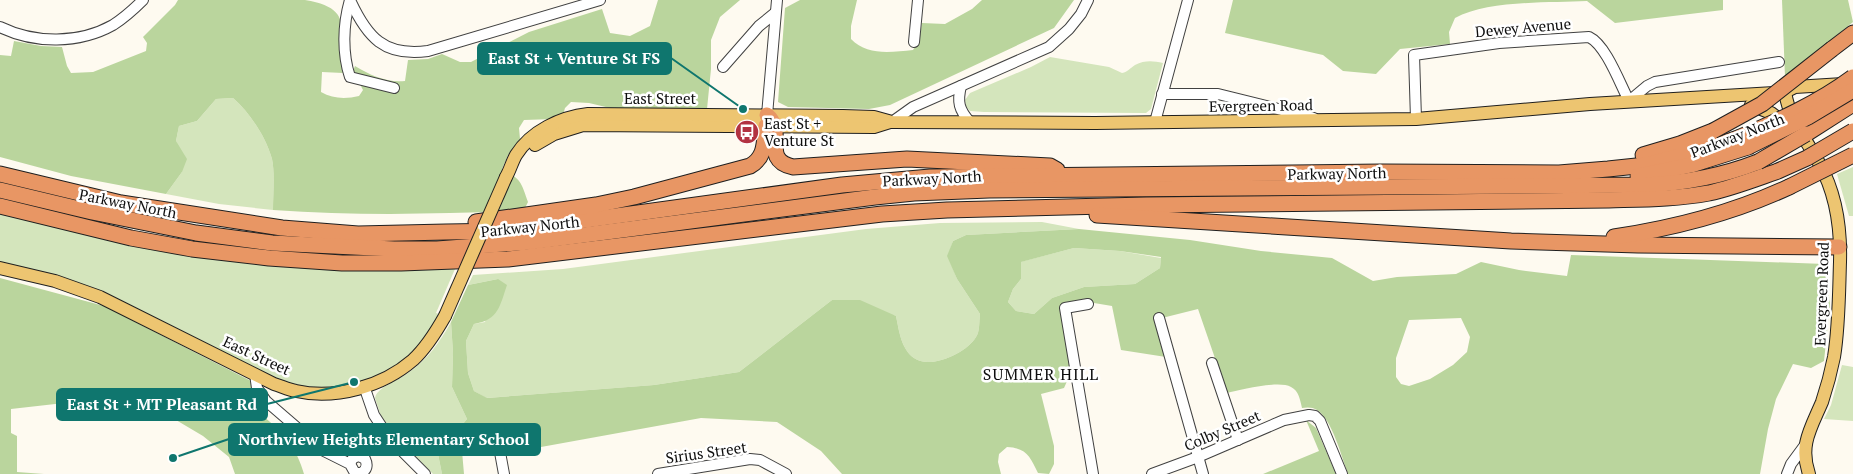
<svg xmlns="http://www.w3.org/2000/svg" width="1853" height="474" viewBox="0 0 1853 474" font-family="'PT Serif',serif">
  <style>
    .green { fill: #d4e5bc }
    .forest { fill: #bad59d; fill-rule: evenodd }
    .lines { fill: none; stroke-linecap: round; stroke-linejoin: round }
    .minor-casing { stroke: #414141; stroke-width: 12 }
    .major-casing { stroke: #1f1f1f; stroke-width: 14 }
    .highway-casing { stroke: #1f1f1f; stroke-width: 17 }
    .minor { stroke: #fff; stroke-width: 10 }
    .major { stroke: #edc571; stroke-width: 12 }
    .highway { stroke: #e89664; stroke-width: 15 }
    .major-bridge-casing { stroke: #1f1f1f; stroke-width: 14; stroke-linecap: butt }
    .highway-bridge-casing { stroke: #1f1f1f; stroke-width: 17; stroke-linecap: butt }
    .major-bridge { stroke: #edc571; stroke-width: 12 }
    .highway-bridge { stroke: #e89664; stroke-width: 15 }
    .labels { text-anchor: middle; dominant-baseline: central; stroke-width: 5; stroke-linejoin: round; paint-order: stroke }
    .street-label { font-size: 15px; fill: #0e0e0e; stroke: #fff }
    .poi-label { font-size: 15px; fill: #0e0e0e; stroke: #fff; text-anchor: start }
    .neighbourhood-label { font-size: 16px; letter-spacing: 1px; fill: #0e0e0e; stroke: #fff }
    .leader { fill: none; stroke: #0f766e; stroke-width: 2 }
    .callout-dot { fill: #0f766e; stroke: #fff; stroke-width: 2 }
    .callout { fill: #0f766e; stroke: #0f766e; stroke-width: 2 }
    .callout-label { font-size: 16px; text-anchor: middle; font-weight: bold; fill: #fff }
  </style>
  <rect width="100%" height="100%" fill="#fefaf0"/>
  <!-- green -->
  <g class="green">
    <path d="M1050 57 1109 67 1122 73C1128 72 1130 68 1135 65 1145 60 1153 61 1163 63L1151 109 1146 113 984 112 970 111 966 107 965 100 970 93 1031 67Z"/>
    <path d="M233 98C250 113 266 137 272 159 275 173 273 195 273 210L219 204 166 194 182 172 176 141 179 126 197 121 216 99Z"/>
    <polygon points="1853,167 1853,216 1849,216 1837,174"/>
    <polygon points="0,206 192,249 458,262 436,313 445,316 414,359 357,389 297,391 155,323 0,268"/>
    <path d="M1042 222 1079 229 966 235 953 241 948 256 957 279 980 314C979 321 980 332 976 337 967 353 930 370 914 358 901 349 899 330 896 316L832 300 739 372 654 385 486 398 474 391 468 373 466 341 474 324 485 322 498 279 468 285 473 275 563 269 866 229 940 223Z"/>
    <polygon points="1074,248 1120,251 1161,258 1160,268 1135,284 1084,287 1052,298 1034,314 1016,311 1008,302 1013,289 1021,279 1020,262"/>
    <path d="M451 322 453 353 452 387 467 419C457 432 447 435 437 449L442 474H433L388 428 382 419 375 398C377 387 399 380 408 373 427 360 440 342 451 322Z"/>
    <polygon points="1842,365 1853,367 1853,421 1824,419 1831,405"/>
  </g>
  <!-- forest -->
  <g class="forest">
    <path d="M178 0H305C360 9 335 35 343 73L322 72 321 92C333 99 346 99 359 96L363 90 353 71 355 66C370 75 387 83 405 81L408 60 428 59 442 54 460 62H471L529 32 602 9 610 33 630 36 650 26 658 0H740L720 17 711 40V69L707 109 610 108 589 103 571 102 565 108 563 115 554 119 524 120 519 128 520 139 508 155 502 169C521 179 521 182 528 202L525 208 519 211C437 214 356 216 273 210 273 195 275 173 272 159 266 137 250 113 233 98L216 99 197 121 179 126 176 141 187 159 182 172 166 194 71 176 0 157V55L11 56 14 41 41 46 62 47 67 66 71 73 93 72 146 51 147 43 143 37 175 5Z"/>
    <path d="M800 0H857L851 26V39C867 56 891 52 913 50L919 41 922 23 945 24 972 9 982 0H1074L1054 28 890 105 869 109 788 107 778 102 785 8Z"/>
    <path d="M1233 0H1723V10L1615 23 1587 1C1549 3 1488 0 1455 18L1449 32 1450 44 1400 49 1376 74 1343 71 1323 55 1225 33Z"/>
    <polygon points="1782,0 1848,0 1853,22 1785,77"/>
    <path d="M1079 229 1190 240 1261 251 1332 258 1373 281 1397 277 1456 274 1481 262 1519 270 1567 276 1571 255 1825 264 1830 304 1824 361 1811 368 1793 364 1776 399 1768 429 1760 474H1348C1342 458 1332 419 1317 410 1313 407 1307 407 1302 408 1300 400 1299 391 1291 387 1279 380 1240 390 1227 393L1198 309 1154 320 1166 357 1121 350 1112 306 1088 302 1061 312 1071 378 1068 379 1064 388 1041 394 1054 446V464L1049 474 1038 473C1030 457 1027 448 1007 447L999 454 998 462 1001 474H842L821 451 777 422 701 418 530 449 526 428 509 430 501 424 495 427 490 439 462 451 464 474H442L437 449 445 438 462 425 467 419 452 387 453 353 451 322 468 285 498 279 507 285C500 305 499 320 474 324L466 341 468 373 474 391 487 398 654 385 739 372 832 300H860L896 316C899 330 901 349 914 358 930 370 967 353 976 337 980 332 979 321 980 314L957 279 947 256 953 241 966 235ZM1074 248 1120 251 1161 257 1160 268 1135 284 1084 287 1052 298 1034 314 1016 311 1008 302 1013 289 1021 279V262ZM1461 318 1470 337 1467 352 1453 365 1430 379 1409 386 1401 384 1396 377V358L1409 320Z"/>
    <path d="M0 278 104 306 251 381C251 415 268 416 287 439 294 447 301 463 304 474H235L229 457 203 436 176 420 156 417 99 393 64 403 11 409V433L17 436V472L44 474H0Z"/>
    <polygon points="1306,420 1316,428 1336,474 1263,474 1319,451"/>
  </g>
  <g class="lines">
    <!-- minor casing -->
    <g class="minor-casing">
      <g id="minor">
        <path d="M350 0C367 37 384 57 428 51L600 0"/>
        <path d="M350 0C343 24 342 53 350 77L394 88"/>
        <path d="M0 27C35 44 79 44 113 25 124 18 134 9 143 0"/>
        <polyline points="914,42 918,0"/>
        <polyline points="723,67 759,26 775,13"/>
        <path d="M961 86C957 102 959 110 970 122"/>
        <polyline points="1162,94 1218,94 1314,118"/>
        <polyline points="767,115 777,0"/>
        <path d="M1416 119 1414 55 1499 43 1589 37C1606 45 1620 84 1629 101L1647 86 1655 82 1779 62"/>
        <polyline points="892,122 913,107 1049,47 1069,29 1081,14 1088,0"/>
        <polyline points="1155,122 1188,0"/>
        <polyline points="1088,304 1065,308 1093,474"/>
        <polyline points="1159,318 1203,474"/>
        <polyline points="1212,363 1238,440"/>
        <path d="M255 374 257 388 266 401 324 451 350 464 355 473H361C367 470 368 465 365 459L359 456 353 458 350 464"/>
        <polyline points="364,386 374,415 389,438 425,474"/>
        <polyline points="497,436 504,474"/>
        <polyline points="658,474 750,459 760,460 786,474"/>
        <polyline points="1152,474 1198,457 1284,420 1309,415 1315,416 1320,421 1342,474"/>
        <polyline points="1787,474 1791,464 1805,445"/>
      </g>
    </g>
    <!-- major casing -->
    <g class="major-casing">
      <g id="major">
        <path d="M1785 92C1790 122 1805 137 1819 163 1836 193 1841 229 1840 262 1839 293 1839 327 1834 357 1831 372 1827 387 1822 402 1811 428 1799 445 1809 474"/>
        <polyline points="1751,105 1771,113 1786,124"/>
        <polyline points="535,145 554,134 583,125 874,127 890,122"/>
        <path d="M506 177C510 170 512 162 516 155 531 131 561 117 588 114L843 116 874 117 892 122 1095 123 1416 119 1590 104 1774 93 1785 92 1795 87 1843 84"/>
        <path d="M0 268 55 281 100 297 274 384C281 386 289 390 296 391 336 400 383 386 413 360 426 348 436 332 445 316"/>
      </g>
    </g>
    <!-- highway casing -->
    <g class="highway-casing">
      <g id="highway">
        <polyline points="1832,49 1853,33"/>
        <path d="M767 115C787 131 760 160 793 167L907 159 1050 166 1057 170"/>
        <polyline points="1806,134 1853,104"/>
        <polyline points="1643,155 1680,144 1713,131"/>
        <polyline points="0,174 121,203 282,228 358,234 446,232 506,231 842,185 930,177 1382,172 1559,173 1608,169 1646,165 1710,148 1738,138"/>
        <polyline points="1638,176 1691,165 1748,147"/>
        <path d="M0 190 92 212 196 233 272 243 394 249H437L530 242 875 197 914 193 989 190 1646 185C1685 183 1722 176 1758 162"/>
        <path d="M0 206 131 238 192 249 269 258 342 263H401L508 259 882 214 947 210 1146 205 1609 200C1642 199 1676 199 1709 193 1732 188 1755 179 1778 171"/>
        <polyline points="1097,215 1511,241 1638,245 1839,247"/>
        <path d="M476 222 596 205 634 197 750 166C766 157 764 142 766 126"/>
        <path d="M1614 237C1675 228 1733 213 1789 187"/>
      </g>
    </g>
    <!-- minor -->
    <use href="#minor" class="minor"/>
    <!-- major -->
    <use href="#major" class="major"/>
    <!-- highway -->
    <use href="#highway" class="highway"/>
    <!-- major-bridge casing -->
    <g class="major-bridge-casing">
      <polyline id="major-bridge" points="445,316 506,177"/>
    </g>
    <!-- highway-bridge casing -->
    <g class="highway-bridge-casing">
      <g id="highway-bridge">
        <polyline points="1713,131 1762,104 1832,49"/>
        <path d="M1738 138C1778 121 1818 103 1853 77"/>
        <polyline points="1748,147 1808,117 1853,90"/>
        <polyline points="1758,162 1806,134"/>
        <polyline points="1778,171 1807,158 1853,131"/>
        <polyline points="1789,187 1853,155"/>
      </g>
    </g>
    <!-- major-bridge -->
    <use href="#major-bridge" class="major-bridge"/>
    <!-- highway-bridge -->
    <use href="#highway-bridge" class="highway-bridge"/>
  </g>
  <!-- icons -->
  <defs>
    <g id="bus-disc" transform="scale(1.25)"><circle r="9.5" fill="#b23241" stroke="#fff"/><path d="M-5-6H5V4H4V6H2V4H-2V6H-4V4H-5ZM-3.5-4V0h7V-4ZM-3.5 1.2v1.5H-2V1.2ZM2 1.2v1.5H3.5V1.2Z" fill="#fff"/></g>
  </defs>
  <g fill-rule="evenodd">
    <use href="#bus-disc" x="747" y="132"/>
  </g>
  <g class="labels">
    <!-- street labels -->
    <g class="street-label">
      <text transform="translate(1523 27) rotate(-5)">Dewey Avenue</text>
      <text x="660" y="98">East Street</text>
      <text transform="translate(1261 105) rotate(-1)">Evergreen Road</text>
      <text transform="translate(1737 135) rotate(-21)">Parkway North</text>
      <text transform="translate(1337 173) rotate(-1)">Parkway North</text>
      <text transform="translate(932 178) rotate(-3)">Parkway North</text>
      <text transform="translate(128 203) rotate(11)">Parkway North</text>
      <text transform="translate(530 226) rotate(-6)">Parkway North</text>
      <text transform="translate(1821 294) rotate(-88)">Evergreen Road</text>
      <text transform="translate(257 355) rotate(25)">East Street</text>
      <text transform="translate(1222 430) rotate(-23)">Colby Street</text>
      <text transform="translate(706 452) rotate(-8)">Sirius Street</text>
    </g>
    <!-- poi labels -->
    <g class="poi-label">
      <text x="764" y="123">East St +<tspan x="764" dy="17">Venture St</tspan></text>
    </g>
    <!-- neighbourhood labels -->
    <g class="neighbourhood-label">
      <text x="1041" y="374">SUMMER HILL</text>
    </g>
  </g>
  <!-- callouts -->
  <path class="leader" d="M743 109L671 58M354 382L267 404M173 458L229 439"/>
  <g class="callout-dot">
    <circle cx="743" cy="109" r="5"/>
    <circle cx="354" cy="382" r="5"/>
    <circle cx="173" cy="458" r="5"/>
  </g>
  <g class="callout">
    <rect x="478" y="43" width="193" height="31" rx="5"/>
    <rect x="57" y="389" width="210" height="31" rx="5"/>
    <rect x="229" y="424" width="311" height="31" rx="5"/>
  </g>
  <g class="callout-label">
    <text x="574" y="64">East St + Venture St FS</text>
    <text x="162" y="410">East St + MT Pleasant Rd</text>
    <text x="384" y="445">Northview Heights Elementary School</text>
  </g>
</svg>
